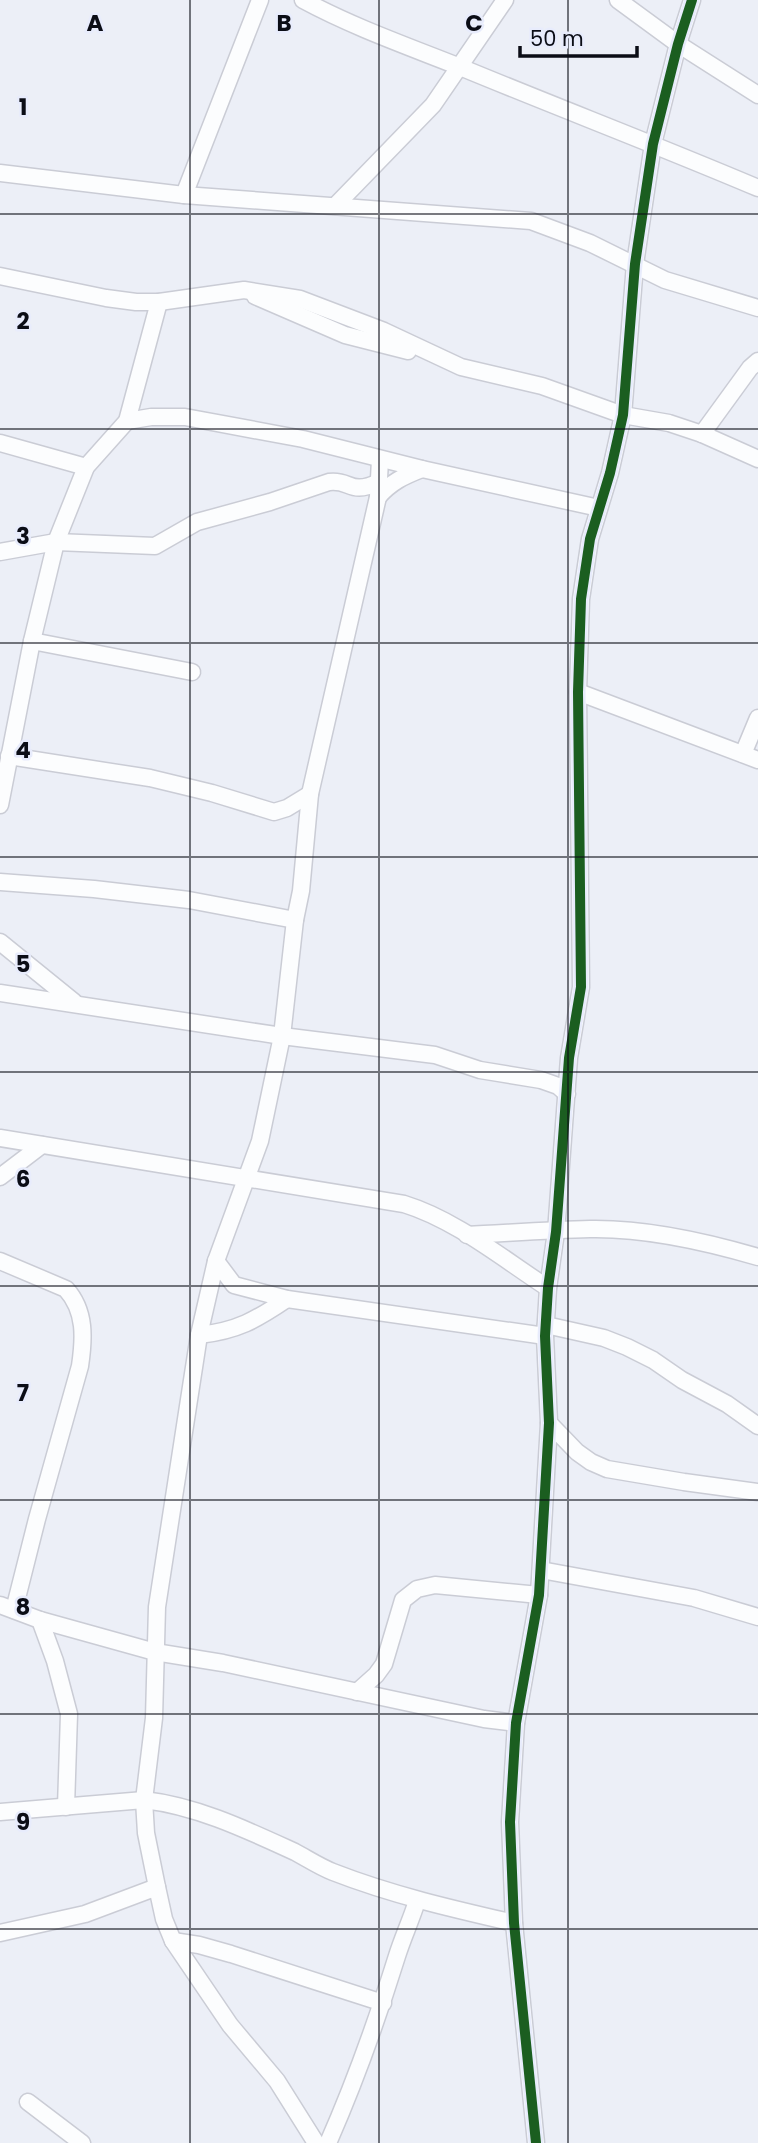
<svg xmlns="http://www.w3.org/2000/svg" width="758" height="2143" viewBox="0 0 758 2143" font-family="Poppins,sans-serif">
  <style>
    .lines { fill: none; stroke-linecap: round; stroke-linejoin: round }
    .street-casing { stroke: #caccd5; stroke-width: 19 }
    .street { stroke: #fcfdfe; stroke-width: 16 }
    .cycleway-casing { stroke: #e8ecfc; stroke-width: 15 }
    .cycleway { stroke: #1b5e20; stroke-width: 10 }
    .grid { fill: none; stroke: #0b0d16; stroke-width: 2; stroke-opacity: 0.55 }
    .grid-label { font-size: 23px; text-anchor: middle; font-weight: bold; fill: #0b0d16; stroke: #e8ecfc; stroke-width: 5; stroke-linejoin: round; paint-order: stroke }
  </style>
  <rect width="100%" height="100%" fill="#eceff7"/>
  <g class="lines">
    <!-- street casing -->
    <g class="street-casing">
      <g id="street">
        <path d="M303 0C353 27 407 46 460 67 559 108 659 146 758 188"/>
        <polyline points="618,0 678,44 758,95"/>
        <polyline points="0,173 184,195 531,221 590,243 665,280 758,308"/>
        <polyline points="184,195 260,0"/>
        <polyline points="335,206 433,105 505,0"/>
        <polyline points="0,276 106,298 136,302 159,302 244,290 300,299 384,331 461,367 542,386 623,415 669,423 702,434 758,459"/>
        <polyline points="255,296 345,335 408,351"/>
        <polyline points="127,421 151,417 185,417 303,439 422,469 599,508"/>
        <polyline points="702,434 750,368 758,361"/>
        <polyline points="0,443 86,467"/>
        <path d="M378 497C391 482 404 476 422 469"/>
        <path d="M0 552 56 542 155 546 197 522 270 502 329 482C351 479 349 496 379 482"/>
        <polyline points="32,641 192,672"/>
        <polyline points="578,692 758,760"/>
        <polyline points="743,754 758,718"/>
        <polyline points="9,756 150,778 212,793 274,812 287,808 310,794"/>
        <polyline points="0,805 32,641 56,542 86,467 127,421 159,302"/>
        <polyline points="0,882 94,889 189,900 295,920"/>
        <polyline points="0,942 74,1002"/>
        <polyline points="0,993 282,1036 435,1055 480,1070 541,1080 558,1086 567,1094"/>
        <path d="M0 1138 404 1204C456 1220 503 1259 548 1288"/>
        <polyline points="0,1177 42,1145"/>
        <path d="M467 1235C508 1233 549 1230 590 1229 643 1228 707 1242 758 1257"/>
        <path d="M0 1261 66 1289C86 1311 84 1339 80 1366L37 1519 14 1610"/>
        <polyline points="216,1261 234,1285 287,1299 545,1336"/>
        <polyline points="546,1325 604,1338 627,1347 653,1360 682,1380 727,1404 758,1426"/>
        <path d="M199 1335C237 1331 256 1320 287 1299"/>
        <polyline points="549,1423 577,1452 591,1462 607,1469 684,1482 758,1492"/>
        <polyline points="541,1570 694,1598 758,1617"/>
        <polyline points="0,1605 40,1620 155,1652 223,1663 484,1719 516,1723"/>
        <polyline points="40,1620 55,1661 69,1714 66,1807"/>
        <polyline points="357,1692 376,1675 384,1664 403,1600 417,1589 435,1585 539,1595"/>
        <path d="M0 1812 144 1800C197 1806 247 1830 295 1852 308 1859 320 1867 333 1872 392 1895 453 1909 514 1923"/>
        <polyline points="0,1933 85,1914 157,1887"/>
        <polyline points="173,1941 199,1945 231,1954 383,2003"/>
        <polyline points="28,2102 82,2143"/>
        <polyline points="316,2143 277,2081 230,2025 173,1941 164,1919 157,1887 146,1833 144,1800 154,1718 157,1607 199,1335 216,1261 260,1141 282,1036 295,920 301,891 310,794 378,497 380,460"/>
        <path d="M328 2143C355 2082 377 2020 397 1956 403 1937 411 1920 417 1901"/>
        <polyline points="536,2143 514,1923 510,1822 516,1723 539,1595 549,1423 545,1336 548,1288 556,1232 569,1058 581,987 578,692 581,599 590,539 610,473 623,415 635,264 653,144 678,44 692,0"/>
      </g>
    </g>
    <!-- street -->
    <use href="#street" class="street"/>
    <!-- cycleway casing -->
    <g class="cycleway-casing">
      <polyline id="cycleway" points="536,2143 514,1923 510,1822 516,1723 539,1595 549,1423 545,1336 548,1288 556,1232 569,1058 581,987 578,692 581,599 590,539 610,473 623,415 635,264 653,144 678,44 692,0"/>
    </g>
    <!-- cycleway -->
    <use href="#cycleway" class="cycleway"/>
  </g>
  <!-- grid -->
  <path class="grid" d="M190 0V2143M379 0V2143M568 0V2143M0 214H758M0 429H758M0 643H758M0 857H758M0 1072H758M0 1286H758M0 1500H758M0 1714H758M0 1929H758"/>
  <g class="grid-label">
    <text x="95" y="31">A</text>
    <text x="284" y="31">B</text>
    <text x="474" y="31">C</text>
    <text x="23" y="115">1</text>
    <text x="23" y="329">2</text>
    <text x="23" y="544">3</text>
    <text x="23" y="758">4</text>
    <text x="23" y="972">5</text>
    <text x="23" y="1187">6</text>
    <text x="23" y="1401">7</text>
    <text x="23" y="1615">8</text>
    <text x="23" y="1830">9</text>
  </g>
  <!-- scale -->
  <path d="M520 46v10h117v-10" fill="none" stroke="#0b0d16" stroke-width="3.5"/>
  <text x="530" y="46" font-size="21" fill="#0b0d16" stroke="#e8ecfc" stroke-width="5" paint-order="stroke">50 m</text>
</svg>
